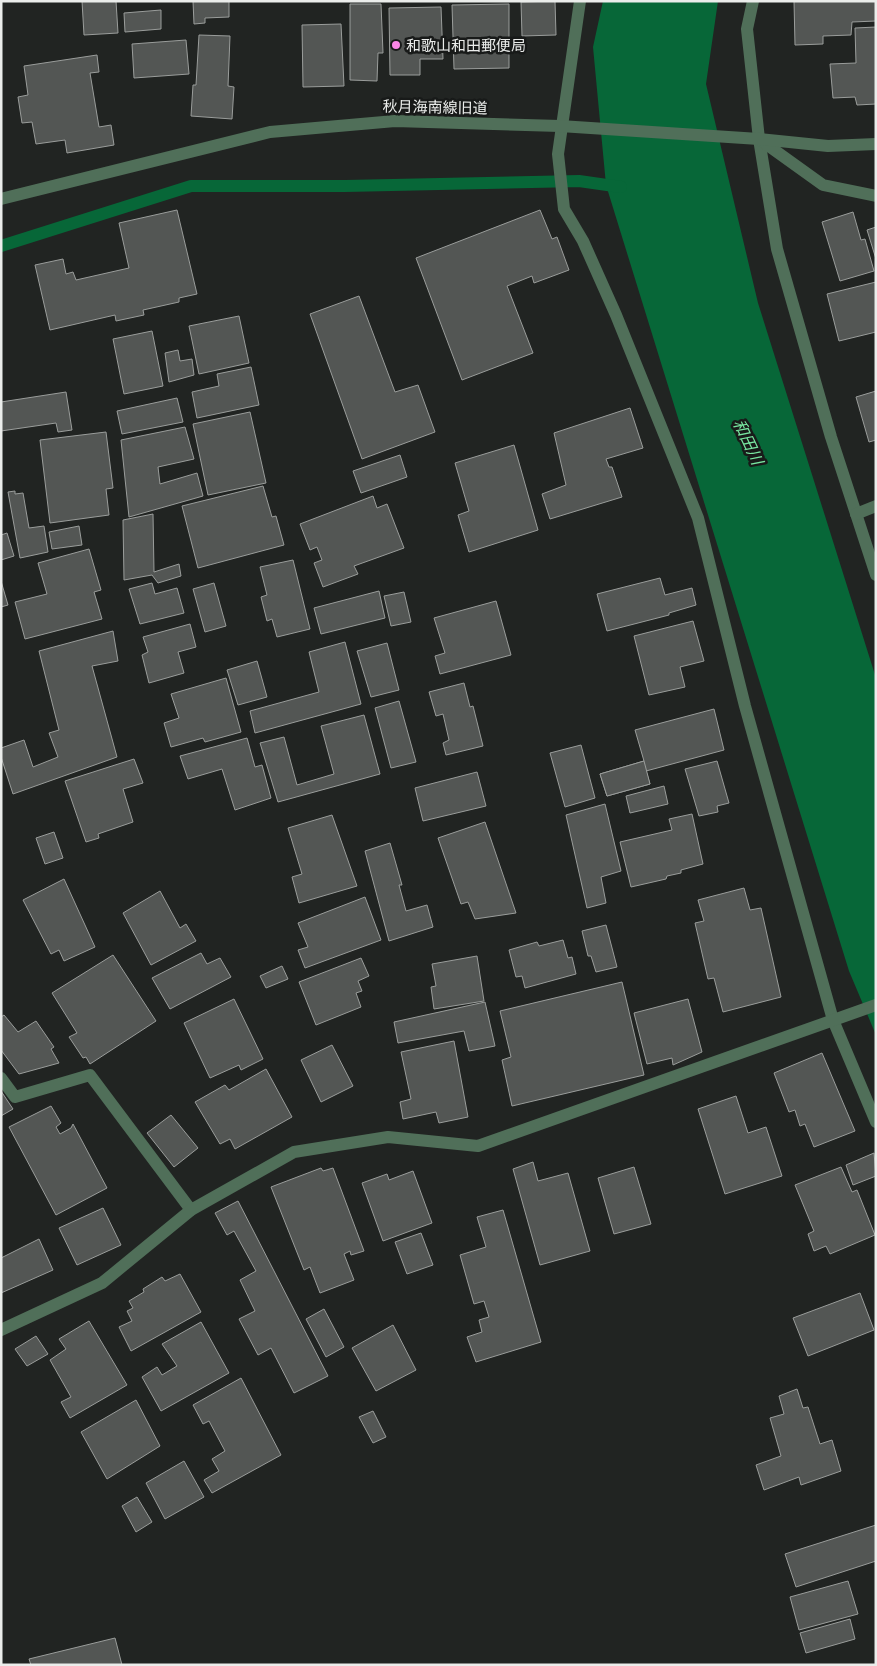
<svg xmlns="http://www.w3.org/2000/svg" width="877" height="1666" viewBox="0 0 877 1666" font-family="Poppins,'Noto Sans JP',sans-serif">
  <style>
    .water { fill: #076738 }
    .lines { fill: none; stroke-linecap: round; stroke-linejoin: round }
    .stream { stroke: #076738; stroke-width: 12 }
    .building { fill: #535654; stroke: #9a9d9b }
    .minor { stroke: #506f59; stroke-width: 12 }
    .poi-dot { fill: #fb87e6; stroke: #181a19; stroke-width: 2 }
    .labels { text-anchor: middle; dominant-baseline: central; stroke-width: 5; stroke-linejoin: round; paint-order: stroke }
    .poi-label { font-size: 15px; fill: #ebedeb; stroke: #181a19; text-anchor: start }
    .street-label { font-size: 15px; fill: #ebedeb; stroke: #181a19 }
    .water-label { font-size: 16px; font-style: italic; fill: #78e5a0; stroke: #181a19 }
  </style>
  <rect width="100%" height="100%" fill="#212422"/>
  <!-- water -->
  <polygon class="water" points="603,1 718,1 706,84 758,303 876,678 876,1035 849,971 606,185 593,47"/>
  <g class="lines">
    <!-- stream -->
    <polyline class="stream" points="1,246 191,186 345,186 579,181 621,187"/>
  </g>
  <!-- building -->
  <g class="building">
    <polygon points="82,1 116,1 118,33 84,35"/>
    <polygon points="193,1 229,1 229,17 205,18 205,23 194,24"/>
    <polygon points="555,1 556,35 522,36 521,2"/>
    <polygon points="794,1 876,1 876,21 852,22 851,35 823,36 823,44 795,45"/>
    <polygon points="350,4 381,4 383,53 378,53 377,81 350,80"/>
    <polygon points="509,4 509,68 454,69 452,5"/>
    <polygon points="441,7 443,59 420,59 420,75 390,75 389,8"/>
    <polygon points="161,10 161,29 125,32 124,13"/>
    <polygon points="341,24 344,86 303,87 302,25"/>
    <polygon points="876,27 876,104 857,105 855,97 833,98 830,64 856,63 855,28"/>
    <polygon points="199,35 230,36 228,86 234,87 232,119 191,116 193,85 196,85"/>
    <polygon points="186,40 189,74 134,78 132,44"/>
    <polygon points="97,55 99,72 90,73 99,127 111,125 114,145 67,153 65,140 36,144 32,122 22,123 18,97 28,95 24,66"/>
    <polygon points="177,210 197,294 179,298 179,302 143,310 144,315 116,321 115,315 50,330 35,265 63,259 66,274 73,272 76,280 129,268 119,223"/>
    <polygon points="540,210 552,239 557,237 569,270 534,283 532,276 507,286 533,353 462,380 416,258"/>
    <polygon points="853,212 861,240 865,239 874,271 840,281 822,222"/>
    <polygon points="876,227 876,259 867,230"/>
    <polygon points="876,282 876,332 839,341 827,294"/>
    <polygon points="359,296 395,392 418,385 435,432 362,459 310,314"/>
    <polygon points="239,316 249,363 199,374 189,326"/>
    <polygon points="152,331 163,386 124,394 113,339"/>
    <polygon points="178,350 180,361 192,359 194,375 169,382 165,353"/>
    <polygon points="251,367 259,405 197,418 192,392 219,386 217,374"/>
    <polygon points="876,391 876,440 869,442 856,397"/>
    <polygon points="66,392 72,430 58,432 56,423 1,431 1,402"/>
    <polygon points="177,398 183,422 122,434 117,411"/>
    <polygon points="630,408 643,448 606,459 609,467 612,467 622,497 550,519 542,494 566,485 554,433"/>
    <polygon points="250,412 266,483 208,495 193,424"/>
    <polygon points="185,427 194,459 158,467 160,484 197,473 203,496 129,517 121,440"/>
    <polygon points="106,432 113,488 106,489 109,515 50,523 40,440"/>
    <polygon points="514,445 538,530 469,552 458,515 469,511 455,463"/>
    <polygon points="400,455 407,477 361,493 353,471"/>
    <polygon points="263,486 272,517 276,516 284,545 198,568 182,506"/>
    <polygon points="15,491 15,494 23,493 29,528 44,526 48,552 20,558 8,492"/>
    <polygon points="373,496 377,508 387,504 404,548 354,566 358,574 323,587 314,563 322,560 317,547 310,550 300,524"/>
    <polygon points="153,514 154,572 179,564 181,576 158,583 152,575 124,580 123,520"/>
    <polygon points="79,526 82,545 52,549 49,532"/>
    <polygon points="7,533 14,556 1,560 1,535"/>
    <polygon points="89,549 101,590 94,592 102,619 25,639 15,602 47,594 38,563"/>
    <polygon points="293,560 310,629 277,637 272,619 267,621 261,597 267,595 260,567"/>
    <polygon points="660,578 665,595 692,588 696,605 669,613 669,615 607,631 597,594"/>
    <polygon points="1,581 8,605 1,607"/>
    <polygon points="152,583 155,594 177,588 184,613 140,624 129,589"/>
    <polygon points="214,583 226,626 205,632 193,589"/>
    <polygon points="379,591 385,618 321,634 314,608"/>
    <polygon points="404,592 411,622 391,626 384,596"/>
    <polygon points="496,601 511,655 440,674 435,656 445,653 434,618"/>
    <polygon points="693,621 704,661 680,667 685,687 649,695 634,636"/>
    <polygon points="190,624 196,647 178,652 184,673 149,683 142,655 148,652 143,637"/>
    <polygon points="113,631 118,661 92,666 117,757 13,794 1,757 1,748 24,740 33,767 58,757 49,733 59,730 39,651"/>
    <polygon points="345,642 361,704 255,733 250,711 319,692 309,652"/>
    <polygon points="387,643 399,690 371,697 357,651"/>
    <polygon points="257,661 267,697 238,705 227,670"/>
    <polygon points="226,678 241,732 205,742 203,738 171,747 164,723 179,718 171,694"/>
    <polygon points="464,683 470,707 473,706 483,746 446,755 443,743 449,740 443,714 436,716 429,692"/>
    <polygon points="399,701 416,762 391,768 375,708"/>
    <polygon points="714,709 724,750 646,771 650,784 607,796 600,774 644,761 635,730"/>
    <polygon points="364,715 380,774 278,802 260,743 284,737 297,785 334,774 321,726"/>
    <polygon points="247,738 255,767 262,765 271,798 235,810 222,769 188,779 180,756"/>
    <polygon points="581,745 595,798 565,807 550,753"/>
    <polygon points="134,759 143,783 123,789 133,822 98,834 99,838 86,842 65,781"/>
    <polygon points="644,761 650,784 607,796 600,774"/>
    <polygon points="717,761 729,803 717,806 718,812 699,816 685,769"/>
    <polygon points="477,772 486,806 423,821 415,788"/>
    <polygon points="664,786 668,804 630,813 626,796"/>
    <polygon points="605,804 621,871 601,877 606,903 587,908 566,815"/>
    <polygon points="692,814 703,864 681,870 681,873 667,876 666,879 631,887 620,842 672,830 669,819"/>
    <polygon points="332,815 357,886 299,903 292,877 302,874 288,828"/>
    <polygon points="485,822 516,913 475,919 468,902 461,904 438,838"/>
    <polygon points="54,832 63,858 45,864 36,838"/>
    <polygon points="390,843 402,885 399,885 406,911 427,905 433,927 389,941 365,851"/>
    <polygon points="64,879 95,947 64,961 59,950 51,954 23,900"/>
    <polygon points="744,888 750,910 761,908 781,997 723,1012 714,978 708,979 695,923 704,921 698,900"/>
    <polygon points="160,891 180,928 186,924 196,941 151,965 123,913"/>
    <polygon points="365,897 381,940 305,968 298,950 308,947 298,923"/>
    <polygon points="606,925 617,967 596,972 591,956 588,956 582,931"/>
    <polygon points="563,940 568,958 572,957 576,974 525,988 522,976 516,977 509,950 537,942 539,946"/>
    <polygon points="201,953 207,964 220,958 231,977 170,1009 152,978"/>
    <polygon points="113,955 156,1021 90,1064 86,1057 83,1058 69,1037 77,1033 52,993"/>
    <polygon points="477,956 484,1001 434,1009 431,987 436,986 432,964"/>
    <polygon points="361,958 369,976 358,981 362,991 356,993 361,1007 316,1025 299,982"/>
    <polygon points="282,966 288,979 266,988 260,976"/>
    <polygon points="622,982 644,1075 512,1106 502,1060 511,1057 500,1011"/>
    <polygon points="234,999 263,1059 241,1070 239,1065 210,1078 184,1023"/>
    <polygon points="688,999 702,1052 673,1065 672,1058 647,1064 634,1013"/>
    <polygon points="485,1002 495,1046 469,1051 464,1031 398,1043 394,1022"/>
    <polygon points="4,1015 18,1032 36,1021 54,1047 51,1049 59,1063 19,1074 1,1050 1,1017"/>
    <polygon points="454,1041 468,1117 439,1123 436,1112 403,1119 400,1102 411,1099 401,1052"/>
    <polygon points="332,1045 353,1086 321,1102 301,1060"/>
    <polygon points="822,1053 855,1131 814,1147 805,1124 800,1126 795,1110 789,1112 774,1073"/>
    <polygon points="266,1069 292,1117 235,1149 230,1139 220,1144 195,1102 225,1085 229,1090"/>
    <polygon points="1,1091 13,1109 1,1116"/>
    <polygon points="736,1096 748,1133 766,1127 782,1176 725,1194 698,1109"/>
    <polygon points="51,1106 61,1123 56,1127 60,1134 71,1128 73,1124 107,1188 56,1215 9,1127"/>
    <polygon points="171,1115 198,1148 174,1167 147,1133"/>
    <polygon points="874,1153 876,1176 853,1185 846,1165"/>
    <polygon points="533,1162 538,1181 568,1173 590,1251 540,1265 513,1169"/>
    <polygon points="634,1167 651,1224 614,1234 598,1178"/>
    <polygon points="841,1167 852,1192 857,1190 875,1235 830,1254 826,1246 814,1251 808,1234 814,1231 795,1185"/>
    <polygon points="321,1168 323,1171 333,1168 364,1251 351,1255 350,1251 344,1254 354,1280 320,1293 310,1267 304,1270 271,1187"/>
    <polygon points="413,1171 432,1223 383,1241 362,1183 387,1174 389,1180"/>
    <polygon points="238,1201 328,1376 294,1393 271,1348 258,1355 239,1319 255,1311 240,1280 256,1271 234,1231 227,1235 215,1213"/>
    <polygon points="103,1208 121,1245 77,1265 59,1228"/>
    <polygon points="503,1210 541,1342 476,1362 467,1337 482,1332 479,1320 489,1317 484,1301 474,1304 460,1255 486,1247 477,1217"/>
    <polygon points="421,1233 433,1265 407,1274 395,1242"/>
    <polygon points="39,1239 53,1270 1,1293 1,1258"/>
    <polygon points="180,1274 201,1312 131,1351 119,1327 132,1321 127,1311 133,1308 129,1301 144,1292 143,1289 162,1277 165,1281"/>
    <polygon points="860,1293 874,1330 808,1356 793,1318"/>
    <polygon points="324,1309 344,1347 326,1357 306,1319"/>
    <polygon points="89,1321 127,1385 70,1418 61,1402 71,1397 50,1360 66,1349 59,1339"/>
    <polygon points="201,1322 229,1373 161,1411 142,1377 157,1367 162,1375 177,1366 162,1344"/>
    <polygon points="393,1325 416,1370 376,1391 352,1348"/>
    <polygon points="36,1336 48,1354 27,1366 15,1349"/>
    <polygon points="241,1378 281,1455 212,1493 204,1480 219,1471 212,1459 225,1451 209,1421 203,1424 193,1405"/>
    <polygon points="797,1389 803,1408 808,1407 820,1444 832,1440 841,1471 801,1485 799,1477 764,1490 756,1465 781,1456 770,1418 784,1414 779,1396"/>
    <polygon points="136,1400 160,1446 107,1479 81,1432"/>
    <polygon points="373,1411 386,1437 373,1443 359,1417"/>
    <polygon points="184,1461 204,1497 165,1519 146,1483"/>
    <polygon points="137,1497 152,1522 136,1532 122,1506"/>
    <polygon points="876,1525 876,1561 796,1587 785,1554"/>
    <polygon points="848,1581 858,1614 799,1630 790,1597"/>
    <polygon points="850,1619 855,1639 806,1653 800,1633"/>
    <polygon points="115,1638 122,1665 31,1665 29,1659"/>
  </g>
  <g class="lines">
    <!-- minor -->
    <g class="minor">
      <polyline points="580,1 558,154 564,209 583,241 616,315 698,518 745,706 833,1020 876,1122"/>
      <polyline points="753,1 747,29 759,139 777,249 831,437 876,575"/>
      <polyline points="759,139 823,185 876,196"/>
      <polyline points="1,199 270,132 395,121 560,126 759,139 828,146 876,144"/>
      <polyline points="856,514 876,506"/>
      <polyline points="1,1078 15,1097 90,1075 191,1210"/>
      <polyline points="1,1330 102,1283 191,1210 294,1152 388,1137 478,1146 876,1005"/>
    </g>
  </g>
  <!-- markers -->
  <circle class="poi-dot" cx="396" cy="45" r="5"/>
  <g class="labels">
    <!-- poi labels -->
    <g class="poi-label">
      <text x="406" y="45">和歌山和田郵便局</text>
    </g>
    <!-- street labels -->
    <g class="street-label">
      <text transform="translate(435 107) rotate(1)">秋月海南線旧道</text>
    </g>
    <!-- water labels -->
    <g class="water-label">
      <text transform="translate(748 442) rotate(65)">和田川</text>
    </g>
  </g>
  <!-- border -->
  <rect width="877" height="1666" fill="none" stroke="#ebedeb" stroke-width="5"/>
</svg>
